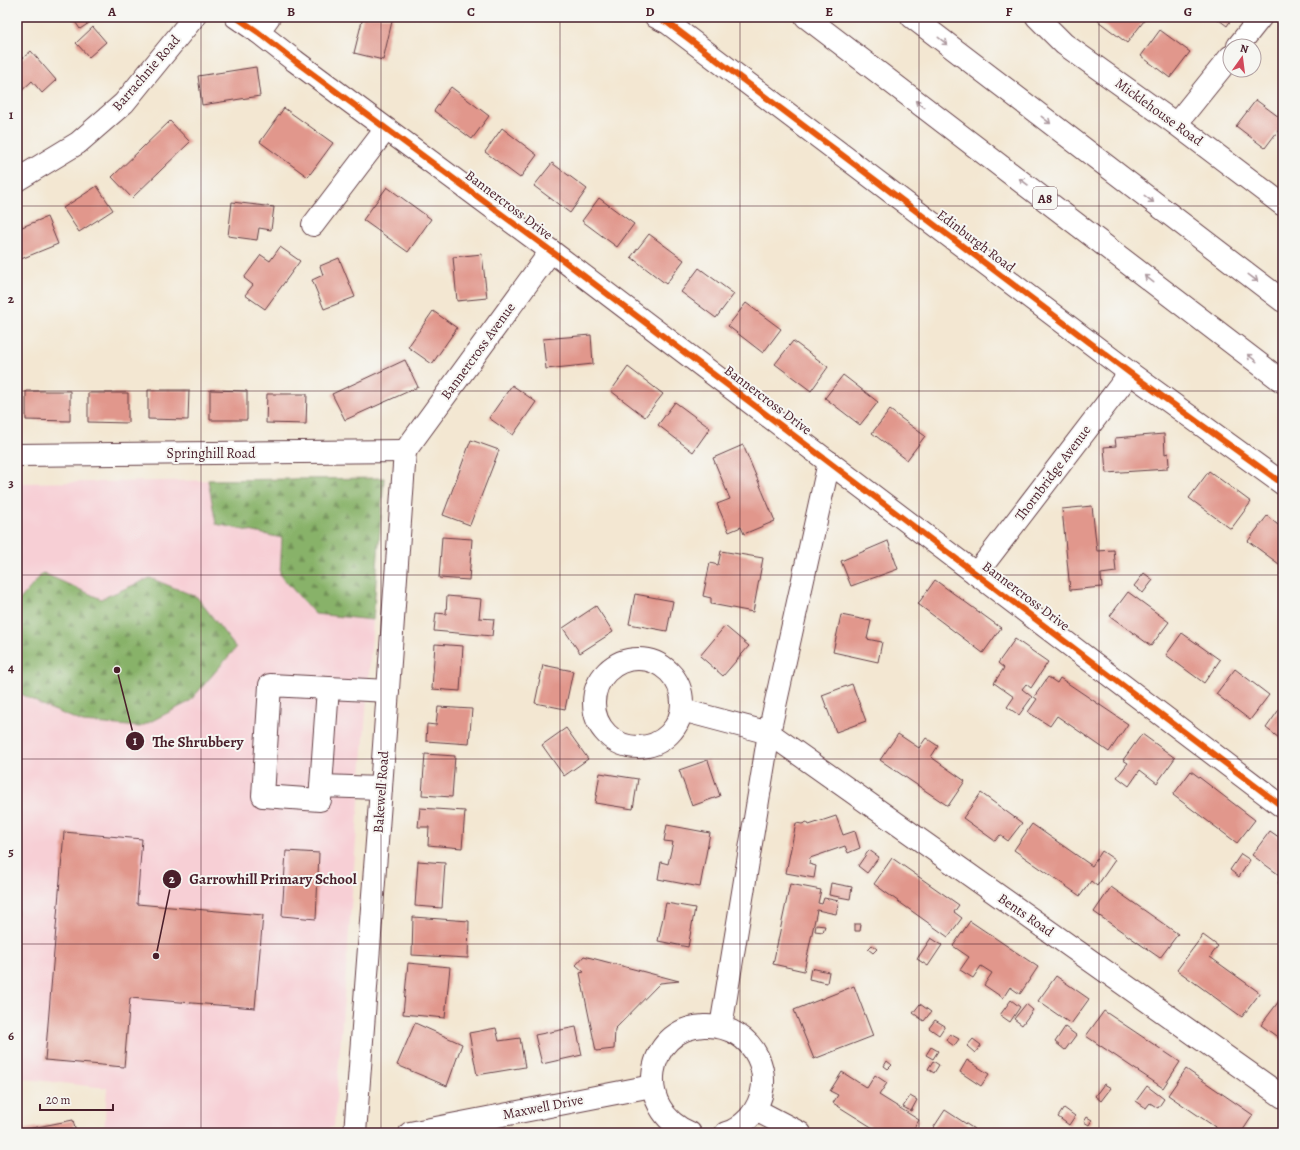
<svg xmlns="http://www.w3.org/2000/svg" width="1300" height="1150" viewBox="0 0 1300 1150" font-family="Alegreya,serif">
  <style>
    .built { fill: #f7cfd5 }
    .forest { fill: url(#forest-firs); stroke: #69684a }
    .park { fill: url(#park-crowns); stroke: #7a7752 }
    .building { fill: #e1978c }
    .lines { fill: none; stroke-linecap: round; stroke-linejoin: round }
    .minor-casing { stroke: #633d44; stroke-width: 24 }
    .major-casing { stroke: #633d44; stroke-width: 24 }
    .minor { stroke: #fff; stroke-width: 22 }
    .major { stroke: #fff; stroke-width: 22 }
    .cycleway-casing { stroke: #f6f6f2; stroke-width: 8 }
    .cycleway { stroke: #e8590c; stroke-width: 6 }
    .oneway { stroke: #ae9aa0 }
    .grid { fill: none; stroke: #4a1f2b; stroke-width: 1; stroke-opacity: 0.55 }
    .labels { text-anchor: middle; dominant-baseline: central; stroke-width: 4; stroke-linejoin: round; paint-order: stroke }
    .shield { fill: #f6f6f2; stroke: #7e6067; stroke-width: 1 }
    .shield-label { font-size: 13px; font-weight: bold; fill: #4a1f2b }
    .street-label { font-size: 14px; fill: #4a1f2b; stroke: #f6f6f2 }
    .leader { fill: none; stroke: #4a1f2b; stroke-width: 1.5 }
    .callout-dot { fill: #4a1f2b; stroke: #f6f6f2; stroke-width: 1.5 }
    .mark-label { font-size: 12px; text-anchor: middle; font-weight: bold; fill: #fff }
    .callout-label { font-size: 15px; text-anchor: middle; font-weight: bold; fill: #4a1f2b; stroke: #f6f6f2; stroke-width: 4; stroke-linejoin: round; paint-order: stroke }
    .neatline { fill: none; stroke: #4a1f2b; stroke-width: 1.5 }
    .grid-label { font-size: 13px; text-anchor: middle; font-weight: bold; fill: #4a1f2b }
  </style>
  <defs>
    <pattern id="forest-firs" width="22" height="20" patternUnits="userSpaceOnUse"><rect width="22" height="20" fill="#88b269"/><path d="M5 1l3.5 6h-7zM16 11l3.5 6h-7z" fill="#719057"/></pattern>
    <pattern id="park-crowns" width="20" height="18" patternUnits="userSpaceOnUse"><rect width="20" height="18" fill="#abcf79"/><path d="M2 6a3 3 0 1 1 6 0M12 15a3 3 0 1 1 6 0" fill="none" stroke="#95b169"/></pattern>
  </defs>
  <rect width="100%" height="100%" fill="#f6f6f2"/>
  <filter id="ink" filterUnits="userSpaceOnUse"><feTurbulence type="fractalNoise" baseFrequency=".025" numOctaves="2"/><feDisplacementMap in="SourceGraphic" scale="8" xChannelSelector="R" yChannelSelector="G"/><feConvolveMatrix kernelMatrix="1 2 1 2 8 2 1 2 1" color-interpolation-filters="sRGB"/></filter>
  <filter id="wash" filterUnits="userSpaceOnUse"><feTurbulence type="fractalNoise" baseFrequency=".012" numOctaves="4" result="noise"/><feDisplacementMap in="SourceGraphic" scale="16" xChannelSelector="R" yChannelSelector="G"/><feGaussianBlur stdDeviation="0.9" result="paint"/><feColorMatrix in="noise" values="0 0 0 0 0 0 0 0 0 0 0 0 0 0 0 0 0 1.4 0 .05"/><feComposite in="paint" operator="in"/></filter>
  <g filter="url(#wash)">
    <rect width="100%" height="100%" fill="#f3e7d2"/>
    <!-- built -->
    <polygon class="built" points="384,478 334,1127 302,1133 104,1133 107,1088 17,1078 17,915 22,851 17,852 17,483"/>
    <!-- forest -->
    <g class="forest">
      <polygon points="384,478 373,620 315,614 280,575 282,538 216,524 208,480"/>
      <polygon points="43,573 101,599 150,578 197,597 236,648 189,702 140,727 83,722 46,707 17,692 17,603"/>
    </g>
    <!-- park -->
    <polygon class="park" points="22,850 17,915 17,852"/>
    <g id="blocks">
      <!-- building -->
      <g class="building">
        <polygon points="72,17 98,17 80,29"/>
        <polygon points="363,17 393,17 383,60 354,53"/>
        <polygon points="1101,17 1147,17 1127,43 1098,21"/>
        <polygon points="1215,17 1233,17 1227,26"/>
        <polygon points="93,27 106,42 89,57 76,43"/>
        <polygon points="1160,30 1190,52 1170,78 1141,56"/>
        <polygon points="31,51 56,80 42,93 32,81 17,95 17,63"/>
        <polygon points="256,67 260,96 202,105 198,76"/>
        <polygon points="451,87 489,116 472,139 434,111"/>
        <polygon points="1256,100 1283,120 1283,124 1265,148 1236,126"/>
        <polygon points="284,108 333,143 308,177 260,142"/>
        <polygon points="170,121 190,142 132,198 112,177"/>
        <polygon points="502,128 537,155 520,178 485,152"/>
        <polygon points="552,163 587,189 570,213 534,186"/>
        <polygon points="97,186 113,210 79,232 63,208"/>
        <polygon points="387,187 431,219 408,252 363,220"/>
        <polygon points="599,198 634,224 617,247 582,221"/>
        <polygon points="232,202 274,207 271,230 259,228 257,240 228,236"/>
        <polygon points="47,217 58,244 21,259 17,249 17,229"/>
        <polygon points="649,234 684,260 666,284 631,257"/>
        <polygon points="280,247 300,261 265,309 245,295 253,285 244,278 261,255 270,261"/>
        <polygon points="482,254 487,298 457,301 453,257"/>
        <polygon points="339,258 355,297 324,309 312,280 323,275 320,266"/>
        <polygon points="699,268 734,294 716,318 681,292"/>
        <polygon points="746,303 781,329 763,353 728,326"/>
        <polygon points="433,311 457,328 432,364 408,347"/>
        <polygon points="591,335 593,364 546,369 543,339"/>
        <polygon points="793,341 828,367 811,391 775,364"/>
        <polygon points="405,360 418,387 345,420 332,394"/>
        <polygon points="628,367 663,394 645,417 611,391"/>
        <polygon points="843,375 878,402 860,425 825,398"/>
        <polygon points="512,385 536,402 513,435 489,418"/>
        <polygon points="148,390 189,390 188,420 148,419"/>
        <polygon points="210,390 247,391 247,420 210,420"/>
        <polygon points="26,391 70,391 70,421 26,420"/>
        <polygon points="88,393 128,393 128,423 88,422"/>
        <polygon points="267,394 307,394 306,424 266,423"/>
        <polygon points="675,402 710,428 693,452 658,425"/>
        <polygon points="890,410 925,436 907,460 872,433"/>
        <polygon points="1164,434 1165,454 1168,453 1169,465 1167,466 1167,469 1106,473 1104,447 1116,446 1115,438"/>
        <polygon points="471,440 499,450 470,525 443,515"/>
        <polygon points="743,445 775,521 744,534 741,527 729,532 717,504 730,499 713,458"/>
        <polygon points="1209,471 1251,502 1231,529 1189,498"/>
        <polygon points="1092,506 1097,551 1114,550 1116,572 1101,574 1102,587 1070,590 1062,509"/>
        <polygon points="1267,516 1283,529 1283,567 1248,541"/>
        <polygon points="442,537 472,539 469,580 439,578"/>
        <polygon points="888,541 898,569 851,586 841,561"/>
        <polygon points="721,551 763,558 753,612 711,604 711,598 703,596 710,563 718,565"/>
        <polygon points="1144,573 1153,580 1143,593 1134,586"/>
        <polygon points="935,580 1001,628 983,653 918,604"/>
        <polygon points="1128,592 1169,622 1151,646 1110,616"/>
        <polygon points="635,594 673,601 667,631 629,624"/>
        <polygon points="447,596 481,599 479,618 494,619 492,636 434,631 436,613 446,614"/>
        <polygon points="596,606 613,632 580,653 563,628"/>
        <polygon points="841,615 871,621 867,639 882,642 878,662 833,652"/>
        <polygon points="725,626 749,646 723,676 700,656"/>
        <polygon points="1182,633 1220,660 1204,683 1166,655"/>
        <polygon points="1015,639 1048,662 1031,688 1026,684 1022,689 1032,697 1019,715 1007,707 1014,697 994,683 1004,668 998,663"/>
        <polygon points="435,644 463,646 460,691 432,689"/>
        <polygon points="543,665 573,671 565,709 535,703"/>
        <polygon points="1235,669 1269,695 1250,720 1216,694"/>
        <polygon points="1048,677 1057,683 1060,678 1128,724 1109,752 1057,716 1050,726 1028,712 1037,699 1034,697"/>
        <polygon points="852,684 866,721 836,732 822,695"/>
        <polygon points="1283,704 1283,741 1266,728"/>
        <polygon points="438,707 472,709 469,744 426,741 427,724 436,725"/>
        <polygon points="566,728 588,759 564,776 542,745"/>
        <polygon points="898,734 919,748 926,738 938,746 931,757 965,781 948,806 880,760"/>
        <polygon points="1142,734 1175,758 1157,783 1140,770 1129,786 1117,777 1128,763 1123,760"/>
        <polygon points="425,754 455,756 452,797 422,795"/>
        <polygon points="708,760 720,796 692,806 679,770"/>
        <polygon points="1191,771 1255,820 1237,843 1173,795"/>
        <polygon points="600,773 638,779 633,809 595,803"/>
        <polygon points="981,793 1022,823 1008,841 1000,835 995,841 963,818"/>
        <polygon points="420,808 465,811 462,848 428,845 429,827 418,827"/>
        <polygon points="836,816 843,835 855,831 860,848 848,853 845,846 810,858 809,864 816,866 814,878 786,873 796,823 802,824 807,822 809,825"/>
        <polygon points="1032,824 1092,866 1102,851 1115,860 1097,886 1091,881 1080,896 1014,850"/>
        <polygon points="667,825 710,833 700,887 658,879 661,862 668,864 673,842 664,841"/>
        <polygon points="1270,831 1283,840 1283,887 1278,883 1282,877 1252,855"/>
        <polygon points="64,832 142,839 137,904 263,915 255,1008 130,998 124,1067 45,1060"/>
        <polygon points="869,850 879,857 867,873 858,866"/>
        <polygon points="286,851 319,853 316,919 282,916"/>
        <polygon points="1241,854 1250,860 1239,877 1230,870"/>
        <polygon points="892,858 959,905 954,912 962,918 948,937 874,884"/>
        <polygon points="418,861 445,863 442,908 415,906"/>
        <polygon points="831,883 852,887 850,899 829,895"/>
        <polygon points="790,884 821,890 818,903 822,904 824,898 839,901 836,914 817,910 804,971 773,964"/>
        <polygon points="1111,887 1178,934 1160,958 1094,912"/>
        <polygon points="666,903 695,908 688,947 658,941"/>
        <polygon points="413,917 469,921 468,958 412,955"/>
        <polygon points="970,921 1038,967 1020,994 1010,987 1003,998 984,985 992,973 981,966 973,978 960,970 969,957 953,946"/>
        <polygon points="855,924 861,924 860,931 855,931"/>
        <polygon points="816,925 825,926 823,932 815,931"/>
        <polygon points="1203,935 1218,946 1210,957 1260,993 1242,1017 1177,970"/>
        <polygon points="931,938 942,945 928,966 917,959"/>
        <polygon points="872,945 877,949 873,953 868,949"/>
        <polygon points="584,956 679,981 660,983 615,1029 614,1049 596,1051 580,973 584,972 576,965"/>
        <polygon points="408,963 450,967 445,1018 403,1014"/>
        <polygon points="811,968 829,972 827,983 809,979"/>
        <polygon points="1056,976 1089,999 1071,1024 1038,1001"/>
        <polygon points="854,986 873,1036 814,1059 794,1010"/>
        <polygon points="1011,1000 1020,1007 1010,1022 1000,1015"/>
        <polygon points="1279,1001 1283,1004 1283,1041 1261,1025"/>
        <polygon points="920,1004 931,1012 924,1021 913,1013"/>
        <polygon points="1026,1004 1033,1010 1022,1025 1014,1019"/>
        <polygon points="1104,1011 1180,1062 1163,1088 1086,1036"/>
        <polygon points="935,1020 945,1026 939,1035 929,1028"/>
        <polygon points="415,1023 462,1044 447,1086 397,1065"/>
        <polygon points="576,1027 582,1055 542,1064 535,1035"/>
        <polygon points="1065,1027 1076,1035 1065,1050 1055,1042"/>
        <polygon points="496,1028 499,1041 520,1038 525,1067 477,1075 469,1033"/>
        <polygon points="950,1034 959,1039 954,1046 946,1040"/>
        <polygon points="973,1039 981,1045 975,1053 967,1046"/>
        <polygon points="931,1047 938,1051 933,1059 926,1055"/>
        <polygon points="967,1060 989,1074 981,1086 960,1072"/>
        <polygon points="887,1061 892,1065 888,1069 884,1066"/>
        <polygon points="933,1061 939,1065 934,1073 928,1069"/>
        <polygon points="1186,1069 1253,1115 1241,1133 1224,1133 1168,1095"/>
        <polygon points="842,1072 867,1088 875,1075 887,1083 879,1095 919,1120 911,1133 881,1133 833,1103 838,1095 830,1091"/>
        <polygon points="1104,1084 1111,1088 1101,1101 1095,1096"/>
        <polygon points="1147,1086 1164,1099 1158,1108 1150,1103 1146,1108 1136,1101"/>
        <polygon points="910,1096 917,1100 911,1111 903,1107"/>
        <polygon points="1064,1108 1075,1116 1069,1125 1058,1117"/>
        <polygon points="945,1110 974,1129 972,1133 930,1133"/>
        <polygon points="1087,1117 1092,1120 1089,1125 1084,1122"/>
        <polygon points="73,1120 76,1133 17,1133 17,1131"/>
        <polygon points="1268,1129 1275,1133 1265,1133"/>
      </g>
    </g>
  </g>
  <g filter="url(#ink)">
    <use href="#blocks" fill-opacity="0" stroke="#633d44" stroke-width="1"/>
    <g class="lines">
      <!-- minor casing -->
      <g class="minor-casing">
        <g id="minor">
          <polyline points="236,17 258,32 295,61 551,251 1283,807"/>
          <polyline points="656,17 668,23 1130,373 1283,484"/>
          <polyline points="1037,17 1064,44 1176,124 1283,205"/>
          <polyline points="258,32 269,17"/>
          <polyline points="1238,46 1261,17"/>
          <polyline points="1176,124 1230,57"/>
          <polyline points="313,225 386,129"/>
          <polyline points="405,451 551,251"/>
          <polyline points="17,455 405,451"/>
          <polyline points="976,574 1130,373"/>
          <circle cx="638" cy="703" r="44"/>
          <polyline points="682,710 769,733 1283,1097"/>
          <polyline points="321,786 328,688"/>
          <polyline points="381,788 321,786 320,800 263,796 270,685 388,691"/>
          <polyline points="721,1027 769,733 829,462"/>
          <polyline points="756,1110 800,1133"/>
          <polyline points="355,1133 380,802 405,451"/>
          <polyline points="410,1133 652,1086"/>
          <path d="M690 1133C633 1110 645 1028 704 1026 755 1024 781 1080 749 1118 743 1124 735 1131 726 1133"/>
        </g>
      </g>
      <!-- major casing -->
      <g class="major-casing">
        <g id="major">
          <polyline points="806,17 1283,382"/>
          <polyline points="912,17 1283,301"/>
          <polyline points="17,180 78,143 124,103 194,17"/>
        </g>
      </g>
      <!-- minor -->
      <use href="#minor" class="minor"/>
      <!-- major -->
      <use href="#major" class="major"/>
      <!-- cycleway casing -->
      <g class="cycleway-casing">
        <g id="cycleway">
          <polyline points="236,17 258,32 295,61 551,251 1283,807"/>
          <polyline points="656,17 668,23 1130,373 1283,484"/>
        </g>
      </g>
      <!-- cycleway -->
      <use href="#cycleway" class="cycleway"/>
    </g>
    <!-- one-way arrows -->
    <defs><path id="oneway-shaft" d="M-6 0H5M1.5-3L5.5 0L1.5 3" fill="none" stroke-width="1.6" stroke-linecap="round" stroke-linejoin="round"/></defs>
    <g class="oneway">
      <use href="#oneway-shaft" transform="translate(943 41) rotate(38)"/>
      <use href="#oneway-shaft" transform="translate(920 104) rotate(-143)"/>
      <use href="#oneway-shaft" transform="translate(1046 120) rotate(38)"/>
      <use href="#oneway-shaft" transform="translate(1024 182) rotate(-143)"/>
      <use href="#oneway-shaft" transform="translate(1149 199) rotate(37)"/>
      <use href="#oneway-shaft" transform="translate(1253 278) rotate(37)"/>
      <use href="#oneway-shaft" transform="translate(1149 279) rotate(-142)"/>
      <use href="#oneway-shaft" transform="translate(1252 358) rotate(-142)"/>
    </g>
  </g>
  <!-- grid -->
  <path class="grid" d="M201 17V1133M381 17V1133M560 17V1133M740 17V1133M919 17V1133M1099 17V1133M17 206H1283M17 391H1283M17 575H1283M17 759H1283M17 944H1283"/>
  <g class="labels">
    <!-- shield labels -->
    <rect class="shield" x="1033" y="187" width="24" height="22" rx="3"/>
    <g class="shield-label">
      <text x="1045" y="198">A8</text>
    </g>
    <!-- street labels -->
    <g class="street-label">
      <text transform="translate(146 73) rotate(-49)">Barrachnie Road</text>
      <text transform="translate(1159 112) rotate(36)">Micklehouse Road</text>
      <text transform="translate(509 205) rotate(37)">Bannercross Drive</text>
      <text transform="translate(976 241) rotate(37)">Edinburgh Road</text>
      <text transform="translate(478 351) rotate(-54)">Bannercross Avenue</text>
      <text transform="translate(768 400) rotate(37)">Bannercross Drive</text>
      <text x="211" y="453">Springhill Road</text>
      <text transform="translate(1053 473) rotate(-53)">Thornbridge Avenue</text>
      <text transform="translate(1026 596) rotate(37)">Bannercross Drive</text>
      <text transform="translate(381 792) rotate(-86)">Bakewell Road</text>
      <text transform="translate(1026 915) rotate(35)">Bents Road</text>
      <text transform="translate(543 1107) rotate(-11)">Maxwell Drive</text>
    </g>
  </g>
  <!-- callouts -->
  <path class="leader" d="M117 670L135 741M156 956L172 879"/>
  <g class="callout-dot">
    <circle cx="117" cy="670" r="4"/>
    <circle cx="156" cy="956" r="4"/>
    <circle cx="135" cy="741" r="10"/>
    <circle cx="172" cy="879" r="10"/>
  </g>
  <g class="mark-label">
    <text x="135" y="745">1</text>
    <text x="172" y="883">2</text>
  </g>
  <g class="callout-label">
    <text x="198" y="747">The Shrubbery</text>
    <text x="273" y="884">Garrowhill Primary School</text>
  </g>
  <!-- margin -->
  <rect width="1300" height="1150" fill="none" stroke="#f6f6f2" stroke-width="44"/>
  <!-- north arrow -->
  <g transform="translate(1242 58) rotate(14)"><circle r="19" fill="#f6f6f2" stroke="#b1a0a2"/>
  <path d="M0-3L7 15L0 10L-7 15Z" fill="#d1495b"/>
  <text y="-6" font-size="11" font-weight="bold" text-anchor="middle" fill="#4a1f2b">N</text>
  </g>
  <!-- scale -->
  <path d="M40 1104v6h73v-6" fill="none" stroke="#4a1f2b" stroke-width="2"/>
  <text x="46" y="1104" font-size="12" fill="#4a1f2b" stroke="#f6f6f2" stroke-width="3" paint-order="stroke">20 m</text>
  <rect x="22" y="22" width="1256" height="1106" class="neatline"/>
  <g class="grid-label">
    <text x="112" y="16">A</text>
    <text x="291" y="16">B</text>
    <text x="471" y="16">C</text>
    <text x="650" y="16">D</text>
    <text x="829" y="16">E</text>
    <text x="1009" y="16">F</text>
    <text x="1188" y="16">G</text>
    <text x="11" y="119">1</text>
    <text x="11" y="303">2</text>
    <text x="11" y="487">3</text>
    <text x="11" y="672">4</text>
    <text x="11" y="856">5</text>
    <text x="11" y="1040">6</text>
  </g>
</svg>
